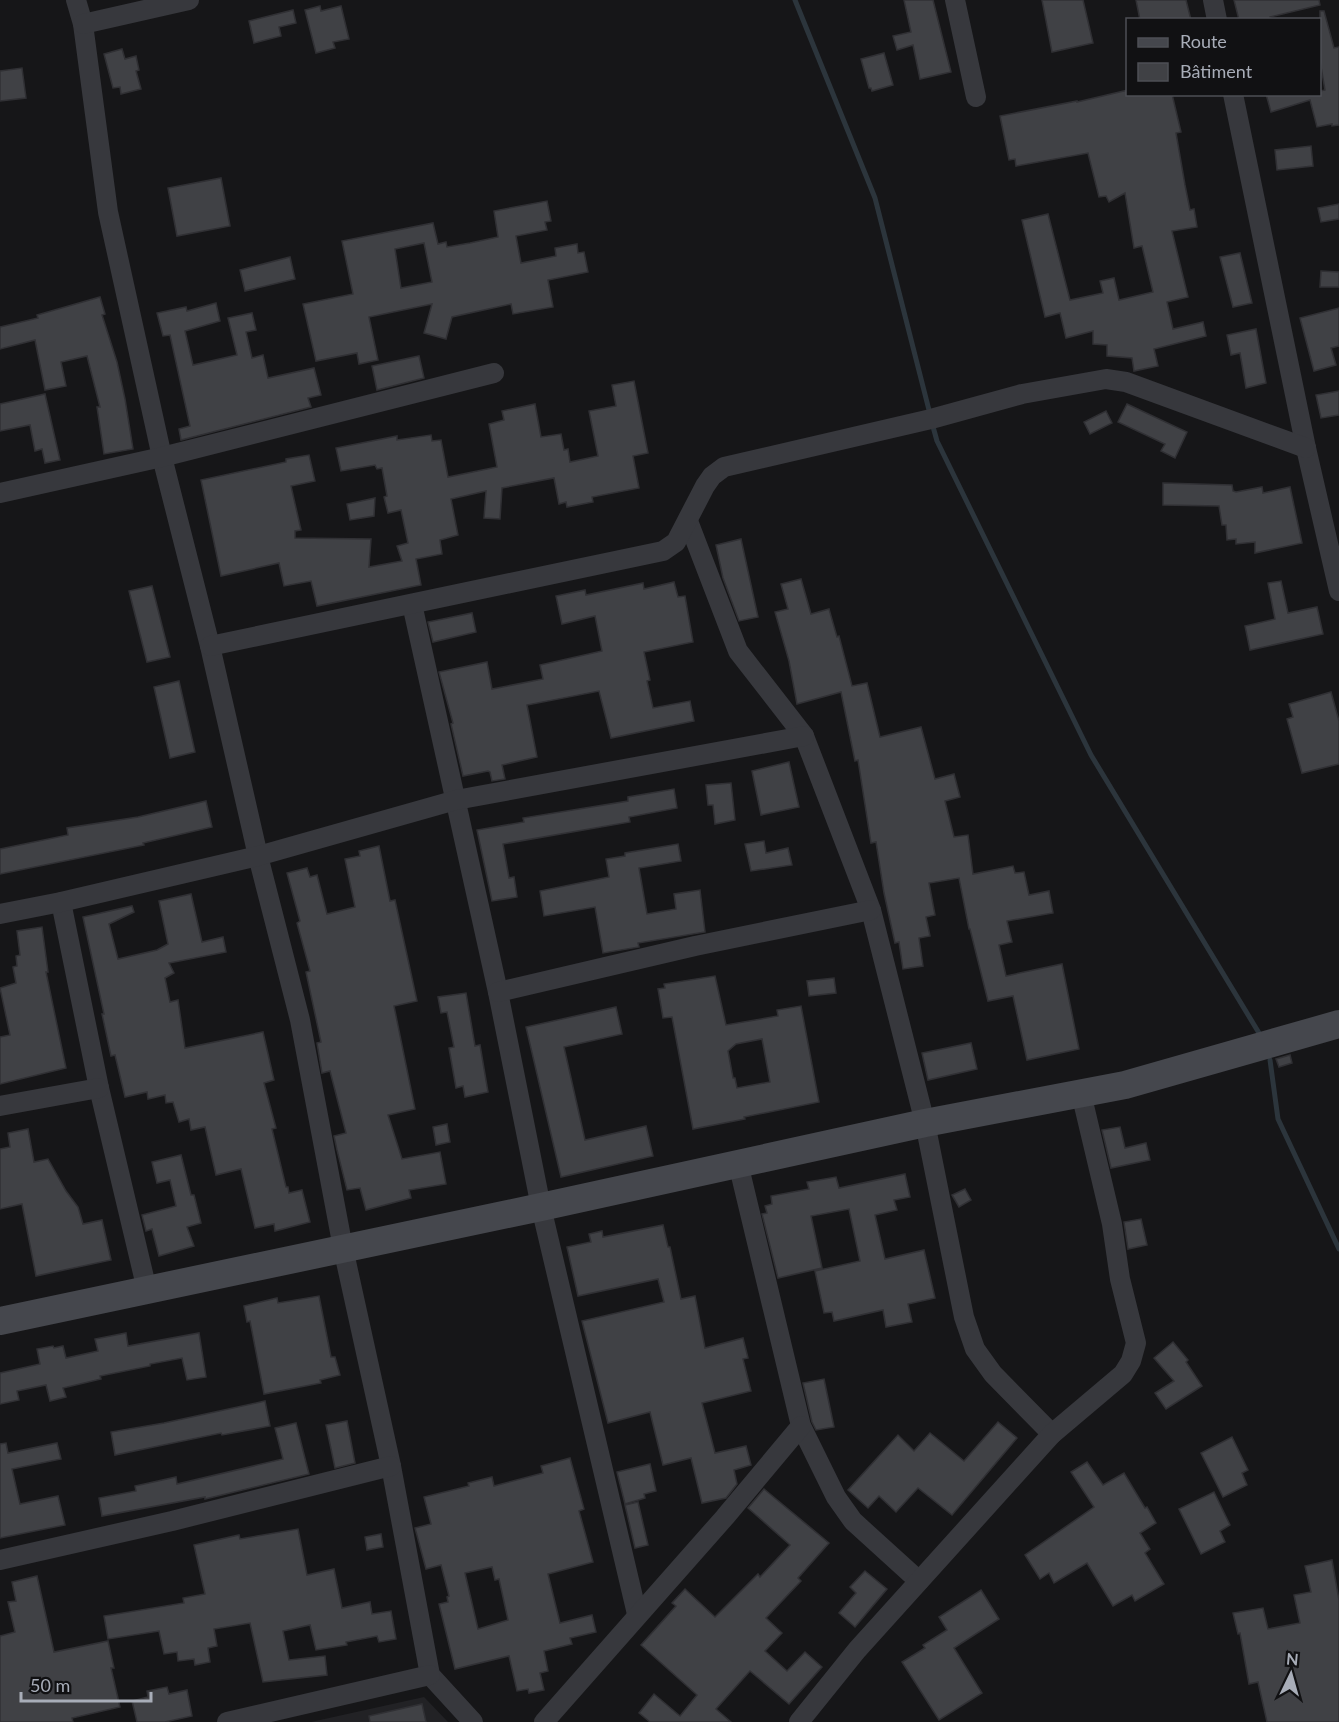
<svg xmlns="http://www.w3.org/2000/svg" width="1339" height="1722" viewBox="0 0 1339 1722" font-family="Lato,sans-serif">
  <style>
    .built { fill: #222225 }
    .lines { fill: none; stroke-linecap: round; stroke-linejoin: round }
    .stream { stroke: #2c353c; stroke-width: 5 }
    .building { fill: #404145; stroke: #303034; stroke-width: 1.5; fill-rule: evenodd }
    .street { stroke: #37383d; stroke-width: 20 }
    .secondary { stroke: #45474d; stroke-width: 28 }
  </style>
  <rect width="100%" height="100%" fill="#161618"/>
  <!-- built -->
  <polygon class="built" points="424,1697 448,1722 311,1722"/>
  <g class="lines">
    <!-- stream -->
    <g class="stream">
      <polyline points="795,0 875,198 930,414"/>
      <polyline points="932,423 937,441 1091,755 1259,1033"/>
      <polyline points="1270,1060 1278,1119 1339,1249"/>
    </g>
  </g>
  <!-- building -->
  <g class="building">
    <polygon points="904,0 933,0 951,72 920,79 913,45 897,50 893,36 911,32"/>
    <polygon points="1042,0 1083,0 1093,43 1052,52"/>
    <polygon points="1136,0 1186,0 1191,20 1140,20"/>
    <polygon points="1234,0 1319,0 1320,5 1270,17 1271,20 1239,20"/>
    <polygon points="320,6 321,11 341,6 349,39 333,42 335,48 316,53 305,10"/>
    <polygon points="293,10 296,23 279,27 281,36 254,43 249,21"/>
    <polygon points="1320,11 1324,11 1334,48 1339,47 1339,125 1332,126 1332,124 1317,127 1310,100 1271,112 1266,94 1320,94 1320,91 1325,90 1320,61"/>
    <polygon points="122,49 125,59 136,56 139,70 136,71 141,89 121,94 120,87 113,88 104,54"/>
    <polygon points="884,53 893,85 872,91 871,88 869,88 861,59"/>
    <polygon points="22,68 26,98 0,101 0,71"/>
    <polygon points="1128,90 1128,94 1172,94 1181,132 1176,133 1185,185 1190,210 1194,209 1197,227 1172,231 1188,297 1167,302 1173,329 1203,322 1206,336 1154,349 1158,366 1134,371 1132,358 1107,356 1107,345 1093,344 1093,331 1066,338 1060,313 1045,317 1022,220 1048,214 1070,300 1103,293 1100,281 1114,278 1119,300 1153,292 1142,246 1134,248 1125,193 1109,202 1106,196 1099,197 1088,153 1016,166 1015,159 1009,160 1000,116 1077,101 1077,102"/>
    <polygon points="1311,146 1313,166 1277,170 1275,150"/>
    <polygon points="221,178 230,226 177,236 168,188"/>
    <path d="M547 201 551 221 545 222 547 230 516 236 521 263 556 256 555 248 577 244 578 253 584 252 588 272 548 280 553 307 513 314 511 304 452 317 446 339 424 333 432 304 369 317 378 360 359 364 357 353 316 361 303 304 353 294 342 241 433 223 438 244 446 242 447 247 470 243 498 237 494 211ZM424 243 432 282 401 288 395 249Z"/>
    <polygon points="1339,204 1339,219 1321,222 1318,208"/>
    <polygon points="1240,253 1252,303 1233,307 1220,257"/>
    <polygon points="290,257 295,279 245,291 240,270"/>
    <polygon points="1321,271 1339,272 1339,287 1320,287"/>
    <polygon points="100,297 105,314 102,315 117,362 125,399 133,449 104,454 97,407 100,407 87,356 61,362 66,386 45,390 35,340 0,349 0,327 38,318 37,315"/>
    <polygon points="216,303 220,321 185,331 193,365 237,355 228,318 252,313 256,330 246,332 252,358 263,355 268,378 314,368 321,395 308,398 311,407 181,440 179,429 190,426 170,335 163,336 157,313 186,307 187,311"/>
    <polygon points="1339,308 1339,346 1331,348 1336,365 1314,371 1300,318"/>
    <polygon points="1256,329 1266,383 1246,388 1240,353 1231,355 1227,335"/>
    <polygon points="419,356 424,378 377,390 372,366"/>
    <polygon points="634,381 648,453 633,456 639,488 592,497 593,502 567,507 566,502 559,504 554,478 502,488 500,519 484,518 486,491 451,499 458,535 440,540 442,554 416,559 421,585 317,606 311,581 284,586 279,563 221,576 201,480 286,462 286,459 309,455 315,481 291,486 301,530 295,531 295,538 371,539 369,567 402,561 397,546 408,543 401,510 388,513 384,497 387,496 382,468 377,469 375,465 341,471 336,448 397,436 397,440 431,435 432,441 441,440 448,477 497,467 489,424 504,420 502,411 535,404 541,437 561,434 564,450 568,449 570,462 598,456 589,411 616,406 612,385"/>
    <polygon points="1339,391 1339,415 1321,418 1316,395"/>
    <polygon points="45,394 60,460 45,463 42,449 35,451 30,425 0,431 0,404"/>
    <polygon points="1127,404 1187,432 1175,458 1161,451 1165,444 1118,422"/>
    <polygon points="1106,411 1112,423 1090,434 1084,422"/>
    <polygon points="1163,483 1232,485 1233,491 1236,492 1262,487 1263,493 1290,487 1302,543 1255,553 1255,542 1236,544 1236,539 1227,540 1226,525 1222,525 1219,506 1163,505"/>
    <polygon points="375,498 374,516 350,520 347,504"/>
    <polygon points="741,539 758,617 739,621 723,578 716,545"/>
    <polygon points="801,579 811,614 829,609 837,637 839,636 852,686 867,683 880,737 921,727 935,779 954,774 960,797 945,801 954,837 968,835 973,874 1013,866 1015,873 1024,872 1029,895 1049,891 1053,913 1007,921 1012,942 999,945 1006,976 1062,964 1079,1049 1027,1060 1013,996 988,1001 970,929 969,929 959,878 929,883 935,915 926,917 930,936 919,938 923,966 903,969 899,942 895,943 884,893 876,842 871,843 858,760 855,761 841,692 797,704 789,661 775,612 788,609 781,584"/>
    <polygon points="1281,581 1288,613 1317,607 1323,634 1250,650 1245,626 1275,619 1268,583"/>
    <polygon points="674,582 678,597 685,596 693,642 644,652 650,680 647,681 653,708 690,701 694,721 611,738 599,691 527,705 537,757 502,765 505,779 492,781 490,772 488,771 463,776 451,724 453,723 439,672 487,662 492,689 543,679 540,665 602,651 595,616 562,624 556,596 585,590 586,595 643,583 644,589"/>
    <polygon points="152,586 170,657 147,662 129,591"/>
    <polygon points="472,613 476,632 433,642 428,622"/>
    <polygon points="179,681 195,752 170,758 154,687"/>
    <polygon points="1331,692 1339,721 1339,764 1302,773 1287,719 1293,717 1289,704"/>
    <polygon points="789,762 799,807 761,815 752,771"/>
    <polygon points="731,783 735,820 715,824 713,805 708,805 706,785"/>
    <polygon points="674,789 677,808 629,817 630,822 503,844 509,878 514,877 517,897 492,901 477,830 524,822 523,818 628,801 628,797"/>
    <polygon points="206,801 212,827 143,843 144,845 0,874 0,849 68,835 67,828 138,817"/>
    <polygon points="764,841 766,853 788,848 792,865 751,871 745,844"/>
    <polygon points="678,844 681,861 639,868 647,914 676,909 674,894 700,890 705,932 638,943 639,947 603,953 595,907 544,916 540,891 609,877 606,859 625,856 625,853"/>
    <polygon points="379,846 390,901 395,900 417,1001 394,1006 415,1109 388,1115 402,1159 440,1152 446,1184 409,1190 411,1198 366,1210 360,1188 347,1190 337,1150 334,1136 346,1133 330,1071 322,1073 317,1043 321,1042 306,972 310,971 297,923 300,921 287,873 307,868 310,877 317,875 327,914 355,907 345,859 360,856 359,851"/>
    <polygon points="191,894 202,942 223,937 226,952 169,963 174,973 165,978 170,1002 178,1000 185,1048 263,1032 274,1080 264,1083 276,1128 272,1129 286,1187 288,1187 289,1193 302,1190 310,1222 275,1231 274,1224 255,1228 241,1169 216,1175 205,1127 191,1130 189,1119 179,1122 173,1102 166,1103 165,1095 148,1099 147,1092 125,1097 115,1055 111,1056 102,1014 104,1014 83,917 132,906 134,912 109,924 118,959 157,950 168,944 159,901"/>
    <polygon points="42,927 48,972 46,972 66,1068 0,1084 0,1037 10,1035 0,988 16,983 13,967 17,966 16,956 20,955 17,931"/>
    <path d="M715 976 726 1025 778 1016 777 1010 801 1006 819 1102 744 1117 745 1119 693 1129 672 1017 663 1018 658 989 665 988 664 984ZM762 1039 770 1082 737 1088 735 1078H733L728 1051 736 1044Z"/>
    <polygon points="834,978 836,993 809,996 807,981"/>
    <polygon points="466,993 475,1046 480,1045 488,1092 465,1097 463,1086 456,1088 449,1048 454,1047 447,1012 441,1013 438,997"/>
    <polygon points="616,1007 622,1034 564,1047 585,1140 646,1126 653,1156 561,1177 526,1027"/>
    <polygon points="971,1043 977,1069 928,1080 922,1053"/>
    <polygon points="1290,1055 1292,1063 1279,1067 1276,1059"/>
    <polygon points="447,1124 450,1142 436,1145 433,1127"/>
    <polygon points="1120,1127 1125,1148 1146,1143 1150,1160 1111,1168 1102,1130"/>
    <polygon points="28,1129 34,1162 48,1159 66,1191 78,1207 83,1224 102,1220 111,1260 36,1276 22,1204 0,1209 0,1149 10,1147 8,1133"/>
    <polygon points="181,1155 191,1195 194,1195 201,1223 187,1227 194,1246 159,1256 152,1229 146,1231 142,1215 176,1206 170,1180 157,1183 152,1162"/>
    <polygon points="905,1174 910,1197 894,1200 897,1210 875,1215 885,1259 924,1250 935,1298 908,1304 912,1322 886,1327 883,1310 834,1321 832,1312 824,1313 815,1271 860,1261 849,1209 811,1216 822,1268 778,1278 762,1214 767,1213 765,1206 772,1204 771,1196 809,1189 807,1182 836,1177 839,1188"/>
    <polygon points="965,1189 971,1200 959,1207 952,1195"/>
    <polygon points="1141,1219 1147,1245 1128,1249 1124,1222"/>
    <polygon points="663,1225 668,1247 670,1247 681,1299 695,1296 705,1348 743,1338 748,1358 743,1359 751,1391 702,1403 715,1453 746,1446 751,1465 734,1470 737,1484 726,1498 702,1503 691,1458 663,1465 650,1412 608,1423 582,1321 664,1302 658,1279 578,1296 567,1247 591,1242 589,1234 602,1231 603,1237"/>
    <polygon points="319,1296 331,1357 335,1357 340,1375 320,1380 321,1383 264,1394 250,1321 247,1322 244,1306 277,1298 278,1303"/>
    <polygon points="126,1333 128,1346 199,1333 206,1377 187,1380 182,1358 150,1364 150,1366 100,1376 101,1379 63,1388 66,1397 50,1401 46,1385 17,1391 19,1400 0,1404 0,1373 40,1364 37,1349 53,1346 54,1348 63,1346 66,1358 98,1351 95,1339"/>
    <polygon points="1173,1342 1188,1360 1186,1362 1202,1386 1166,1409 1155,1393 1174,1381 1154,1358"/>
    <polygon points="824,1379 834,1427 816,1430 812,1422 803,1383"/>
    <polygon points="265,1401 270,1426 222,1435 221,1433 115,1455 111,1432 164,1423"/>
    <polygon points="347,1421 355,1463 335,1468 326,1425"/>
    <polygon points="998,1422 1017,1438 952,1515 918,1488 896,1512 879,1496 868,1508 848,1490 898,1435 914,1451 930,1433 964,1461"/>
    <polygon points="296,1423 309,1474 205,1499 205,1497 102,1516 99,1498 136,1491 135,1486 176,1477 177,1484 283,1459 275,1428"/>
    <polygon points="1232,1437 1248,1470 1242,1473 1247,1485 1223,1497 1201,1453"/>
    <polygon points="6,1443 8,1453 57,1443 61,1459 12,1469 20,1504 58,1496 65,1525 0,1538 0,1444"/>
    <path d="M570 1458 584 1509 579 1511 593 1562 548 1574 560 1623 592 1615 596 1632 570 1638 572 1644 544 1651 548 1671 540 1673 544 1690 529 1693 528 1689 517 1691 509 1656 455 1669 439 1604 448 1602 447 1597 449 1596 441 1565 426 1569 415 1528 431 1524 424 1497 469 1486 468 1483 492 1477 494 1486 543 1473 541 1466ZM492 1567 495 1580 499 1579 508 1620 478 1629 465 1573Z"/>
    <polygon points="1087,1462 1103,1485 1124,1473 1145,1508 1147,1507 1156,1523 1140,1533 1150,1549 1145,1553 1164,1584 1135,1601 1132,1595 1113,1606 1087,1563 1054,1583 1049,1573 1040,1579 1025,1555 1094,1507 1071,1472"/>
    <polygon points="650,1464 656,1491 644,1494 645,1498 625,1504 617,1472"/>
    <polygon points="764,1489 829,1543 798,1578 801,1581 766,1618 782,1633 765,1651 787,1671 805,1652 822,1667 789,1704 750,1671 716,1709 731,1722 650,1722 639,1713 654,1694 680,1716 697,1695 641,1645 676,1606 672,1603 685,1589 715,1617 758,1574 760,1577 790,1545 748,1508"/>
    <polygon points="1214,1492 1230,1525 1220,1531 1225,1542 1201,1554 1179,1509"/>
    <polygon points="638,1502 648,1545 635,1548 625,1505"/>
    <polygon points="298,1529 307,1575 334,1569 342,1608 370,1602 372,1614 391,1611 396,1639 379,1642 377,1636 346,1642 347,1645 316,1650 310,1625 283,1631 289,1660 325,1656 327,1675 263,1682 250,1623 214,1629 217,1646 208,1648 210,1662 195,1665 194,1659 178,1661 177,1652 164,1654 159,1631 108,1639 104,1616 184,1603 183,1598 205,1594 194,1545 239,1535 240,1539"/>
    <polygon points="381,1534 383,1547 367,1550 365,1537"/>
    <polygon points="1332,1560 1339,1600 1339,1722 1267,1722 1258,1682 1249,1684 1240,1633 1238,1634 1233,1613 1263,1608 1268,1629 1300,1623 1294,1595 1311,1592 1305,1566"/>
    <polygon points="865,1571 887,1589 855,1627 839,1613 856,1593 850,1587"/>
    <polygon points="37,1576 54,1652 108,1641 114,1668 111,1668 120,1707 72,1718 73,1722 0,1722 0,1636 15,1632 8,1602 16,1601 12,1582"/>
    <polygon points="981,1590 999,1619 954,1648 982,1693 939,1720 902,1662 925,1648 923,1645 947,1630 939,1617"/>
    <polygon points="167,1687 169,1694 187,1690 192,1716 165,1722 137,1722 132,1701 148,1697 147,1691"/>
    <polygon points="422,1704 426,1722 370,1722 369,1716"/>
  </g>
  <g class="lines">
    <!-- street -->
    <g class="street">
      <polyline points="76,0 83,24 108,212 162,457 210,646 258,856 300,1020 343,1248 391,1466 430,1675 473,1722"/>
      <polyline points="955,0 976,97"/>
      <polyline points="1213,0 1217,20"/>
      <polyline points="83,24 189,0"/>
      <polyline points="1233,94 1306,448 1339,591"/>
      <polyline points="0,493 162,457 494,373"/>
      <polyline points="688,521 738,651 804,736 871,910 925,1123 964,1317 975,1349 993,1374 1052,1434"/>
      <polyline points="412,604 498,992 541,1207 637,1614"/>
      <polyline points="210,646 663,551 676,542 705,486 712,476 724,467 931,419 1022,394 1106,379 1126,382 1306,448"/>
      <polyline points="61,902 99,1088 147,1290"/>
      <polyline points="0,914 61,902 258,856 456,800 804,736"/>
      <polyline points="498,992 695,946 871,910"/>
      <polyline points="0,1106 99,1088"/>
      <polyline points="738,1163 801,1426 836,1497 853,1521 919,1581"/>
      <polyline points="0,1560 172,1521 391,1466"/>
      <polyline points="227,1722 430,1675"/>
      <polyline points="544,1722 725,1517 801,1426"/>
      <polyline points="799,1722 857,1650 1052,1434 1123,1374 1131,1361 1136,1343 1120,1279 1112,1224 1081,1093"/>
    </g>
    <!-- secondary -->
    <polyline class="secondary" points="0,1321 541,1207 925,1123 1125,1085 1339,1024"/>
  </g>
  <!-- legend -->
  <rect x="1126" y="18" width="195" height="78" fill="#111113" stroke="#4d4f55" stroke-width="1.5"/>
  <rect x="1138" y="38" width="30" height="9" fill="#45474d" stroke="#4d4f55" stroke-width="1.5"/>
  <text x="1180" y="48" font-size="18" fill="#a8adb8">Route</text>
  <rect x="1138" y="63" width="30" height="18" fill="#404145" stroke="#4d4f55" stroke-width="1.5"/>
  <text x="1180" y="78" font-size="18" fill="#a8adb8">Bâtiment</text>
  <!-- north arrow -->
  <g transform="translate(1291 1674) rotate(5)" stroke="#111113" stroke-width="4.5" paint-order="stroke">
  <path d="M0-4.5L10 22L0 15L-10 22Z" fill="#a8adb8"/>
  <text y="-9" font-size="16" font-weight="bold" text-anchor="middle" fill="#a8adb8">N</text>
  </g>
  <!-- scale -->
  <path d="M21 1692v9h130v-9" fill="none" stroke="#a8adb8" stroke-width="3"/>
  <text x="30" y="1692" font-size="18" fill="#a8adb8" stroke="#111113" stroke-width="4.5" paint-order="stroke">50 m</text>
</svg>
